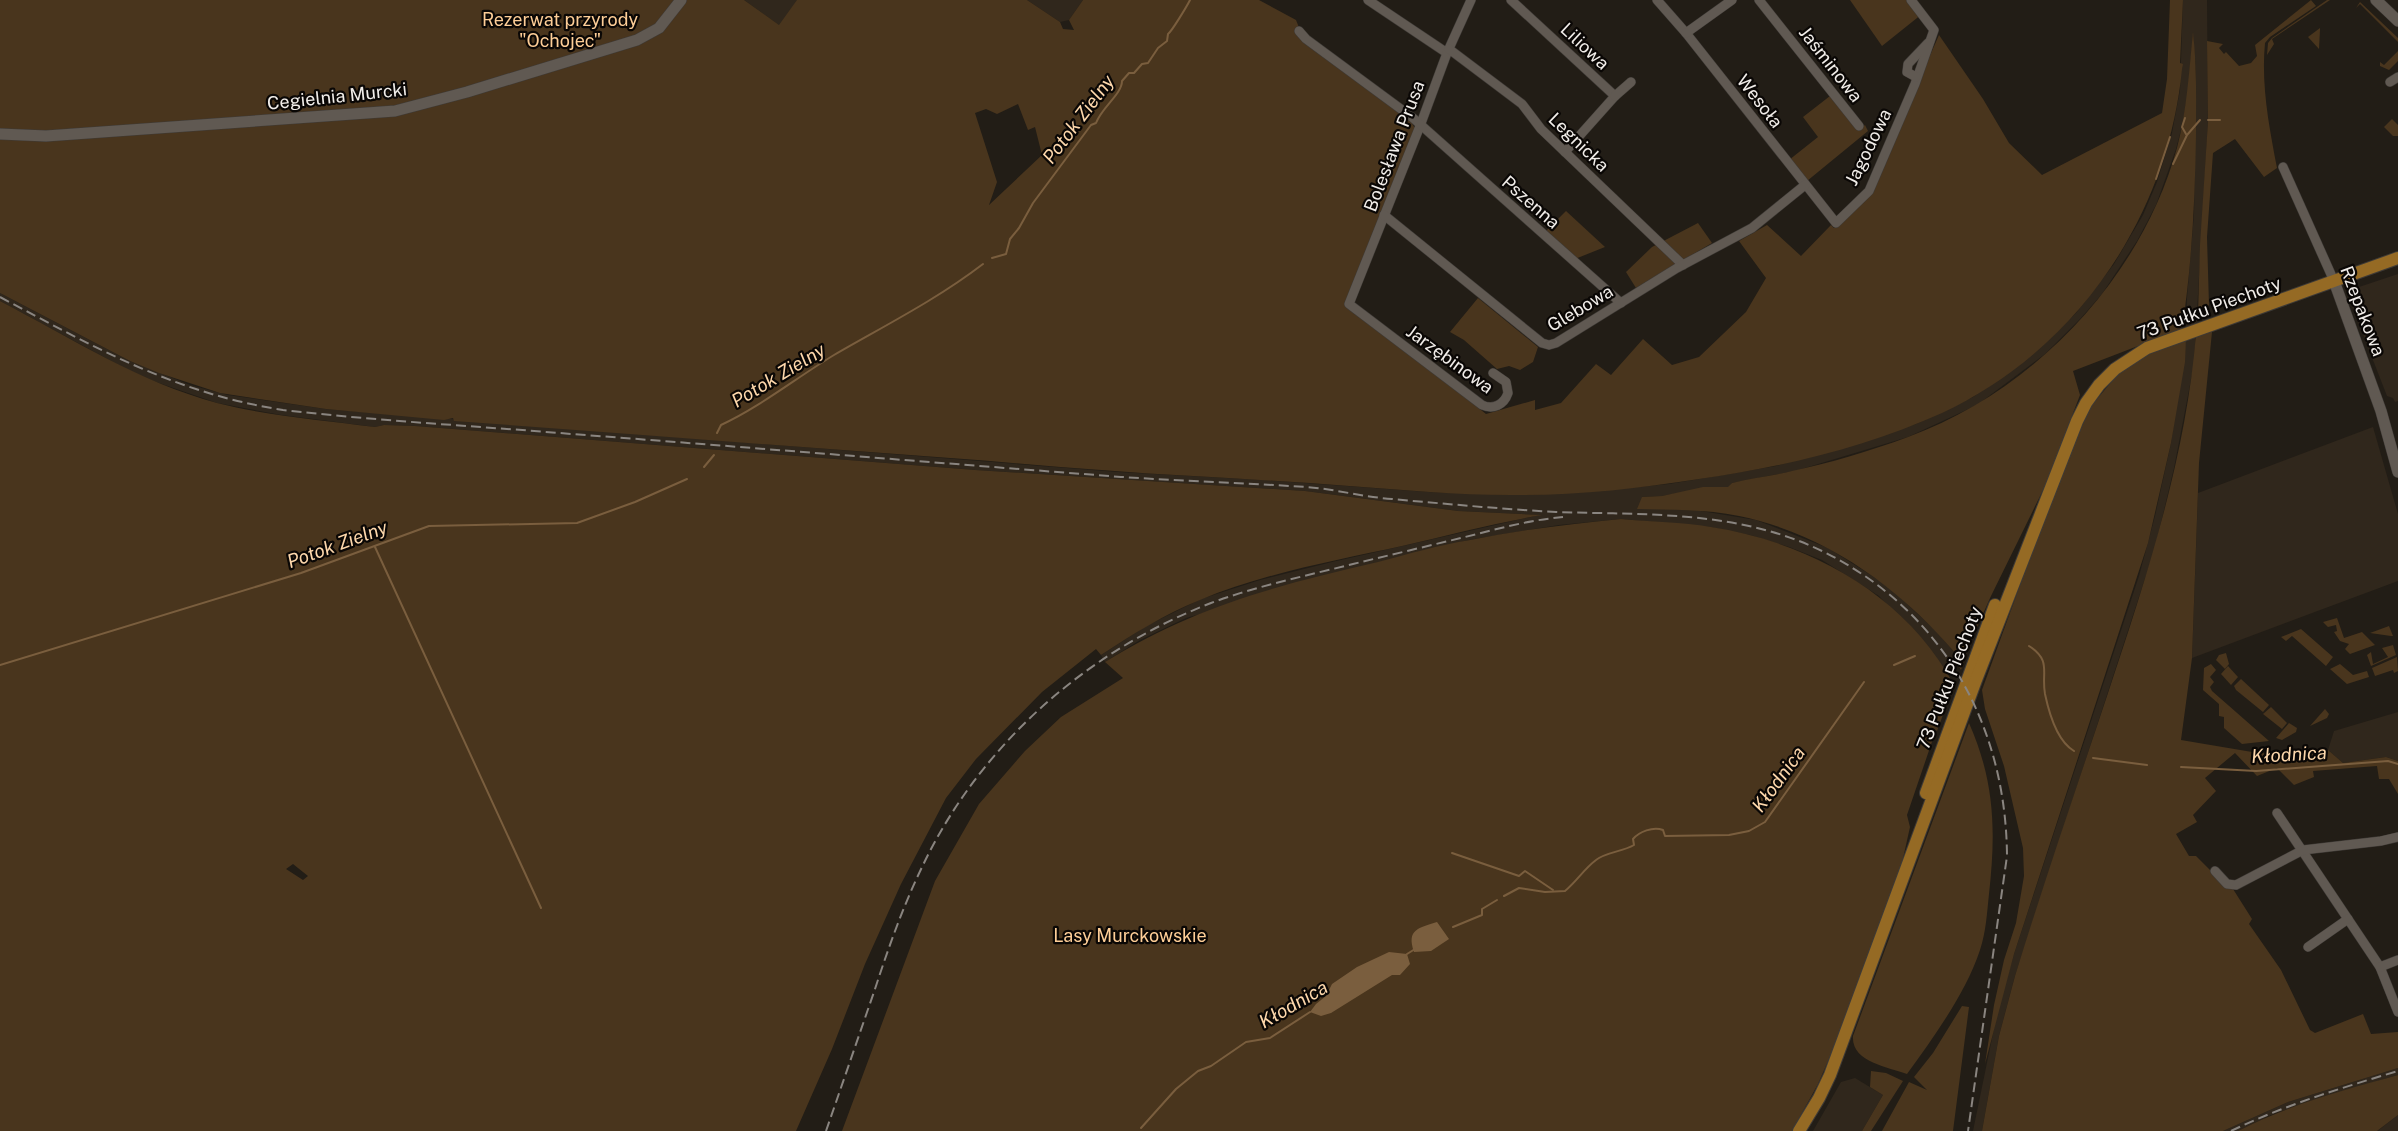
<svg xmlns="http://www.w3.org/2000/svg" width="2398" height="1131" viewBox="0 0 2398 1131" font-family="'Public Sans',sans-serif">
  <style>
    .built { fill: #30271c }
    .green { fill: #49351d; fill-rule: evenodd }
    .water { fill: #7a5e3e }
    .lines { fill: none; stroke-linecap: round; stroke-linejoin: round }
    .stream { stroke: #7a5e3e; stroke-width: 2 }
    .street-casing { stroke: #3e3a36; stroke-width: 10 }
    .secondary-casing { stroke: #3e3a36; stroke-width: 12 }
    .primary-casing { stroke: #3e3a36; stroke-width: 14 }
    .street { stroke: #605952; stroke-width: 9 }
    .secondary { stroke: #605952; stroke-width: 11 }
    .primary { stroke: #956a24; stroke-width: 12 }
    .rail { stroke: #8a8580; stroke-width: 2; stroke-dasharray: 10 5; stroke-linecap: butt }
    .labels { text-anchor: middle; dominant-baseline: central; stroke-width: 4.5; stroke-linejoin: round; paint-order: stroke }
    .park-label { font-size: 18px; fill: #fece97; stroke: #0a0705 }
    .street-label { font-size: 18px; fill: #f1ede9; stroke: #0a0705 }
    .water-label { font-size: 19px; font-style: italic; fill: #fdd7ab; stroke: #0a0705 }
  </style>
  <rect width="100%" height="100%" fill="#221d16"/>
  <!-- built -->
  <g class="built">
    <polygon points="744,0 835,0 805,44"/>
    <polygon points="1027,0 1083,0 1069,20 1060,22"/>
    <polygon points="2183,0 2207,0 2208,121 2194,364 2174,468 2155,548 2015,976 1999,1036 1982,1131 1973,1131 1998,1009 2014,954 2139,576 2155,516 2171,443 2186,338 2187,298 2194,214 2196,69 2193,35 2188,91 2183,122 2176,149 2156,205 2137,241 2102,294 2081,318 2045,354 1977,405 1908,437 1795,471 1732,483 1729,487 1711,487 1662,496 1642,497 1701,511 1756,520 1828,548 1888,586 1936,631 1956,654 1948,674 1879,596 1822,560 1789,547 1750,535 1710,527 1621,519 1559,525 1469,540 1419,552 1186,618 1140,640 1105,662 1101,655 1146,626 1201,599 1260,580 1332,562 1539,515 1458,511 1305,491 975,470 415,426 384,425 375,427 281,415 217,403 156,382 126,369 0,301 0,293 130,361 190,385 228,395 326,409 1118,472 1264,480 1429,492 1524,495 1572,493 1669,484 1776,466 1916,424 1973,397 2019,365 2054,335 2076,313 2114,264 2143,215 2157,182 2172,133 2180,90"/>
    <polygon points="2398,274 2398,401 2395,402 2393,398 2387,396 2350,301 2359,287"/>
    <polygon points="2373,427 2398,514 2398,581 2192,658 2198,493"/>
    <polygon points="2398,712 2398,761 2386,757 2343,763 2328,750 2334,731"/>
    <polygon points="2398,1068 2398,1075 2311,1101 2271,1115 2238,1131 2223,1131 2288,1102"/>
    <polygon points="1855,1078 1883,1095 1862,1131 1813,1131 1841,1082"/>
    <polygon points="2398,1115 2398,1131 2377,1131 2380,1129"/>
  </g>
  <!-- green -->
  <g class="green">
    <path d="M0 0H744L779 25 797 0H1027L1060 22 1063 29 1074 30 1069 20 1083 0H1259L1296 20 1300 30 1410 120 1416 130 1349 304 1486 414 1535 400V410L1561 403 1596 364 1611 375 1643 339 1672 365 1699 357 1746 312 1766 278 1739 241 1767 225 1801 256 1831 225 1834 228 1868 196 1939 35 1983 99 2009 143 2042 175 2162 113 2167 79 2170 0H2183L2180 63 2183 64 2182 69C2168 216 2077 350 1942 413 1865 448 1782 467 1699 479 1641 488 1582 495 1524 495 1465 496 1407 490 1349 486 1297 482 1245 479 1193 476 1112 472 1031 464 950 458 785 446 620 433 454 421L453 418 444 420 326 409 220 393 159 373 130 361 0 293ZM1018 104 1028 130 1035 127 1042 155 989 205 997 182 975 113 986 109 997 114Z"/>
    <polygon points="1850,0 1911,0 1922,14 1882,46"/>
    <path d="M2311 0 2316 6 2270 37 2265 43C2261 85 2269 126 2277 168L2264 177 2235 139 2213 153 2207 237 2209 305 2198 315 2200 245 2208 121 2207 41 2223 44 2219 48 2224 54 2226 52 2239 66 2251 63 2257 56 2255 45Z"/>
    <polygon points="2327,0 2330,0 2272,39 2274,44 2267,55 2268,43 2272,38"/>
    <polygon points="2360,2 2398,38 2398,42 2360,4 2356,8"/>
    <polygon points="2320,28 2320,30 2319,49 2308,37"/>
    <path d="M2193 32C2197 66 2196 100 2196 135 2195 200 2192 264 2182 329L2073 371 2080 395 2045 486 1991 596 1969 645 1961 670 1954 658 1956 654C1899 587 1826 534 1739 516 1705 509 1671 510 1637 509L1642 497 1662 496 1703 487H1728L1732 483C1752 478 1772 476 1792 471 1830 463 1870 451 1908 437 2034 391 2141 278 2177 148 2187 110 2189 71 2193 32Z"/>
    <polygon points="2398,51 2398,61 2389,70 2380,66 2380,62 2384,65"/>
    <polygon points="1830,96 1859,130 1865,125 1868,131 1807,181 1789,160 1818,137 1803,117"/>
    <polygon points="2392,119 2398,125 2398,136 2393,136 2384,127"/>
    <polygon points="1566,211 1605,247 1575,259 1544,233"/>
    <polygon points="1698,223 1712,243 1636,288 1626,272 1652,247"/>
    <polygon points="1478,298 1538,347 1533,362 1520,370 1509,366 1497,369 1464,340 1450,332"/>
    <path d="M0 301C71 338 139 382 217 403 268 416 322 420 375 427L384 425 415 426 975 470 1305 491 1458 511 1542 515C1495 523 1449 535 1402 546 1337 560 1261 574 1200 600 1165 614 1133 634 1101 655L1096 649 1042 692 976 759 946 798 901 884 865 964 832 1049 796 1131H0ZM293 864 308 876 303 880 286 869Z"/>
    <path d="M2216 328 2212 332 2199 463 2192 658 2181 740 2258 753 2290 754 2328 750 2343 763 2386 757 2398 761V794L2389 779H2379L2377 766 2313 771 2314 777 2294 785 2277 768 2257 776 2235 753 2205 778 2216 791 2193 815 2197 822 2176 834 2189 856H2196L2227 887 2233 889 2252 919 2249 924 2281 970 2310 1030 2315 1033 2363 1014 2371 1034 2398 1032V1068L2288 1102 2223 1131H1982L1999 1036 2015 976C2044 882 2076 789 2107 696 2146 579 2186 458 2196 334Z"/>
    <polygon points="2186,338 2185,362 2171,443 2148,543 2014,954 1985,1064 1994,1005 2004,960 2016,923 2024,876 2023,848 2004,766 1985,709 1982,690 2065,461 2092,405 2118,374 2141,357"/>
    <path d="M1621 519C1651 522 1682 522 1711 527 1809 542 1906 595 1954 685L1937 731 1936 730 1907 815 1910 827 1900 872 1832 1052 1818 1084 1792 1131H842L935 881 979 804 1025 751 1061 717 1123 678 1105 662C1193 607 1278 585 1378 562 1408 554 1439 545 1470 540 1520 530 1570 524 1621 519Z"/>
    <polygon points="2337,618 2344,638 2362,632 2375,645 2350,654 2345,649 2349,644 2340,641 2334,632 2337,631 2336,625 2328,627 2323,622"/>
    <polygon points="2389,626 2393,636 2391,636 2370,633"/>
    <polygon points="2301,629 2333,657 2326,666 2292,636 2286,641 2281,637"/>
    <polygon points="2393,645 2396,655 2371,666 2367,655 2371,652 2373,664 2388,657 2382,648"/>
    <polygon points="2226,653 2229,664 2225,669 2216,660 2219,655"/>
    <polygon points="2397,657 2398,671 2394,673 2393,670 2375,676 2372,668"/>
    <polygon points="2211,664 2216,670 2210,677 2214,682 2210,687 2212,691 2269,741 2242,744 2224,728 2224,717 2219,716 2219,704 2203,690 2204,668"/>
    <polygon points="2340,664 2353,675 2367,671 2369,677 2347,684 2330,669"/>
    <polygon points="2228,666 2238,677 2231,685 2221,674"/>
    <polygon points="2241,679 2269,705 2263,712 2236,690 2234,686"/>
    <polygon points="2271,707 2287,723 2282,729 2263,714"/>
    <polygon points="2325,709 2329,714 2327,718 2310,726"/>
    <path d="M1969 723C1995 782 1996 831 1989 894 1987 913 1986 932 1980 950 1966 993 1933 1038 1907 1074 1888 1067 1851 1062 1853 1036Z"/>
    <polygon points="2289,723 2297,728 2296,732 2282,740 2276,738"/>
    <polygon points="1962,1006 1969,1007 1953,1131 1882,1131 1909,1082 1927,1090 1914,1077 1933,1053"/>
    <polygon points="1871,1071 1886,1073 1903,1081 1871,1131 1862,1131 1883,1095 1870,1087"/>
    <path d="M2398 1075V1115L2377 1131H2238C2288 1105 2344 1090 2398 1075Z"/>
  </g>
  <!-- water -->
  <g class="water">
    <path d="M1437 922 1449 939 1431 951 1414 952C1406 929 1419 928 1437 922Z"/>
    <polygon points="1389,952 1407,954 1410,964 1400,975 1392,975 1331,1013 1321,1016 1310,1012 1316,1004 1326,996 1332,984 1357,967"/>
  </g>
  <g class="lines">
    <!-- stream -->
    <g class="stream">
      <polyline points="2185,118 2182,127 2186,134"/>
      <polyline points="2208,120 2220,120"/>
      <polyline points="2173,164 2187,135 2200,120"/>
      <polyline points="2156,179 2170,137"/>
      <path d="M992 258 1006 254 1010 239 1019 228 1033 203 1091 125 1096 123C1102 107 1122 94 1122 81L1129 73H1134L1142 64 1148 63 1158 48 1167 41 1168 34C1172 31 1187 6 1190 0"/>
      <path d="M717 433 721 425C760 407 796 378 834 355 884 326 936 300 983 264"/>
      <polyline points="704,467 714,455"/>
      <polyline points="375,547 541,908"/>
      <path d="M2029 646C2052 661 2041 672 2045 694 2049 713 2057 741 2074 751"/>
      <polyline points="0,665 301,573 429,526 577,523 635,502 687,479"/>
      <polyline points="1894,665 1915,656"/>
      <polyline points="2093,758 2147,765"/>
      <polyline points="2181,767 2256,771 2388,761 2398,764"/>
      <polyline points="1452,853 1519,876 1525,871 1553,890"/>
      <path d="M1504 896 1519 888 1545 892 1565 891C1577 881 1584 869 1596 860 1606 852 1622 852 1634 845L1633 839C1639 832 1653 826 1663 830L1665 836 1729 835 1749 831 1765 822 1864 682"/>
      <polyline points="1453,927 1482,915 1482,909 1497,900"/>
      <polyline points="1407,954 1415,949"/>
      <polyline points="1141,1128 1176,1089 1198,1071 1211,1066 1246,1042 1270,1038 1310,1012"/>
    </g>
    <!-- street casing -->
    <g class="street-casing">
      <g id="street">
        <polyline points="1368,0 1447,53"/>
        <path d="M1471 0 1447 53 1420 126 1349 304 1482 405C1493 410 1504 405 1508 393L1506 382 1493 373"/>
        <polyline points="1511,0 1615,96 1565,152"/>
        <polyline points="1657,0 1686,33 1836,223 1869,191 1915,84 1934,30 1911,0"/>
        <polyline points="1759,0 1859,126"/>
        <polyline points="1299,31 1306,39 1413,118 1621,303"/>
        <polyline points="1686,33 1732,0"/>
        <polyline points="1449,49 1522,104 1541,129 1683,265"/>
        <polyline points="1916,77 1907,72 1908,64 1928,43"/>
        <polyline points="2390,82 2398,77"/>
        <polyline points="1615,96 1631,82"/>
        <polyline points="2283,167 2334,281"/>
        <polyline points="1384,215 1542,343 1549,345 1556,343 1677,268 1752,228 1805,185"/>
        <polyline points="2277,813 2380,967 2398,1012"/>
        <polyline points="2215,871 2227,884 2236,885 2303,850 2381,841 2398,837"/>
        <polyline points="2308,947 2348,919"/>
        <polyline points="2380,967 2398,960"/>
      </g>
    </g>
    <!-- secondary casing -->
    <g class="secondary-casing">
      <g id="secondary">
        <polyline points="2376,0 2398,21"/>
        <polyline points="0,134 46,136 395,111 467,92 637,40 659,28 681,0"/>
        <polyline points="2334,281 2381,411 2398,472"/>
      </g>
    </g>
    <!-- primary casing -->
    <g class="primary-casing">
      <g id="primary">
        <polyline points="1926,793 1995,605"/>
        <polyline points="1799,1131 1819,1098 1830,1075 1976,680 2077,421 2086,403 2099,385 2115,369 2147,348 2398,258"/>
      </g>
    </g>
    <!-- street -->
    <use href="#street" class="street"/>
    <!-- secondary -->
    <use href="#secondary" class="secondary"/>
    <!-- primary -->
    <use href="#primary" class="primary"/>
    <!-- rail -->
    <g class="rail">
      <path d="M0 297C96 348 174 393 283 410 379 421 476 426 572 434 756 448 939 463 1122 477 1183 481 1245 483 1306 487 1335 489 1363 497 1392 499 1447 504 1501 509 1556 512 1646 515 1738 510 1822 551 1942 610 2006 724 2007 856L1968 1131"/>
      <path d="M826 1131C842 1085 858 1038 874 992 888 949 903 906 923 865 981 744 1087 651 1211 603 1257 586 1305 576 1353 564 1390 555 1428 546 1465 537 1497 529 1529 520 1563 517"/>
      <path d="M2231 1131C2285 1105 2341 1088 2398 1071"/>
    </g>
  </g>
  <g class="labels">
    <!-- park labels -->
    <g class="park-label">
      <text x="560" y="19">Rezerwat przyrody<tspan x="560" dy="21">"Ochojec"</tspan></text>
      <text x="1130" y="935">Lasy Murckowskie</text>
    </g>
    <!-- street labels -->
    <g class="street-label">
      <text transform="translate(1585 46) rotate(43)">Liliowa</text>
      <text transform="translate(1831 64) rotate(52)">Jaśminowa</text>
      <text transform="translate(337 96) rotate(-6)">Cegielnia Murcki</text>
      <text transform="translate(1760 101) rotate(52)">Wesoła</text>
      <text transform="translate(1579 142) rotate(44)">Legnicka</text>
      <text transform="translate(1394 146) rotate(-69)">Bolesława Prusa</text>
      <text transform="translate(1868 147) rotate(-64)">Jagodowa</text>
      <text transform="translate(1531 202) rotate(41)">Pszenna</text>
      <text transform="translate(1580 308) rotate(-31)">Glebowa</text>
      <text transform="translate(2209 308) rotate(-20)">73 Pułku Piechoty</text>
      <text transform="translate(2363 311) rotate(69)">Rzepakowa</text>
      <text transform="translate(1450 359) rotate(36)">Jarzębinowa</text>
      <text transform="translate(1949 678) rotate(-69)">73 Pułku Piechoty</text>
    </g>
    <!-- water labels -->
    <g class="water-label">
      <text transform="translate(1078 119) rotate(-53)">Potok Zielny</text>
      <text transform="translate(778 375) rotate(-31)">Potok Zielny</text>
      <text transform="translate(337 544) rotate(-20)">Potok Zielny</text>
      <text transform="translate(2289 754) rotate(-3)">Kłodnica</text>
      <text transform="translate(1778 779) rotate(-54)">Kłodnica</text>
      <text transform="translate(1293 1004) rotate(-30)">Kłodnica</text>
    </g>
  </g>
</svg>
